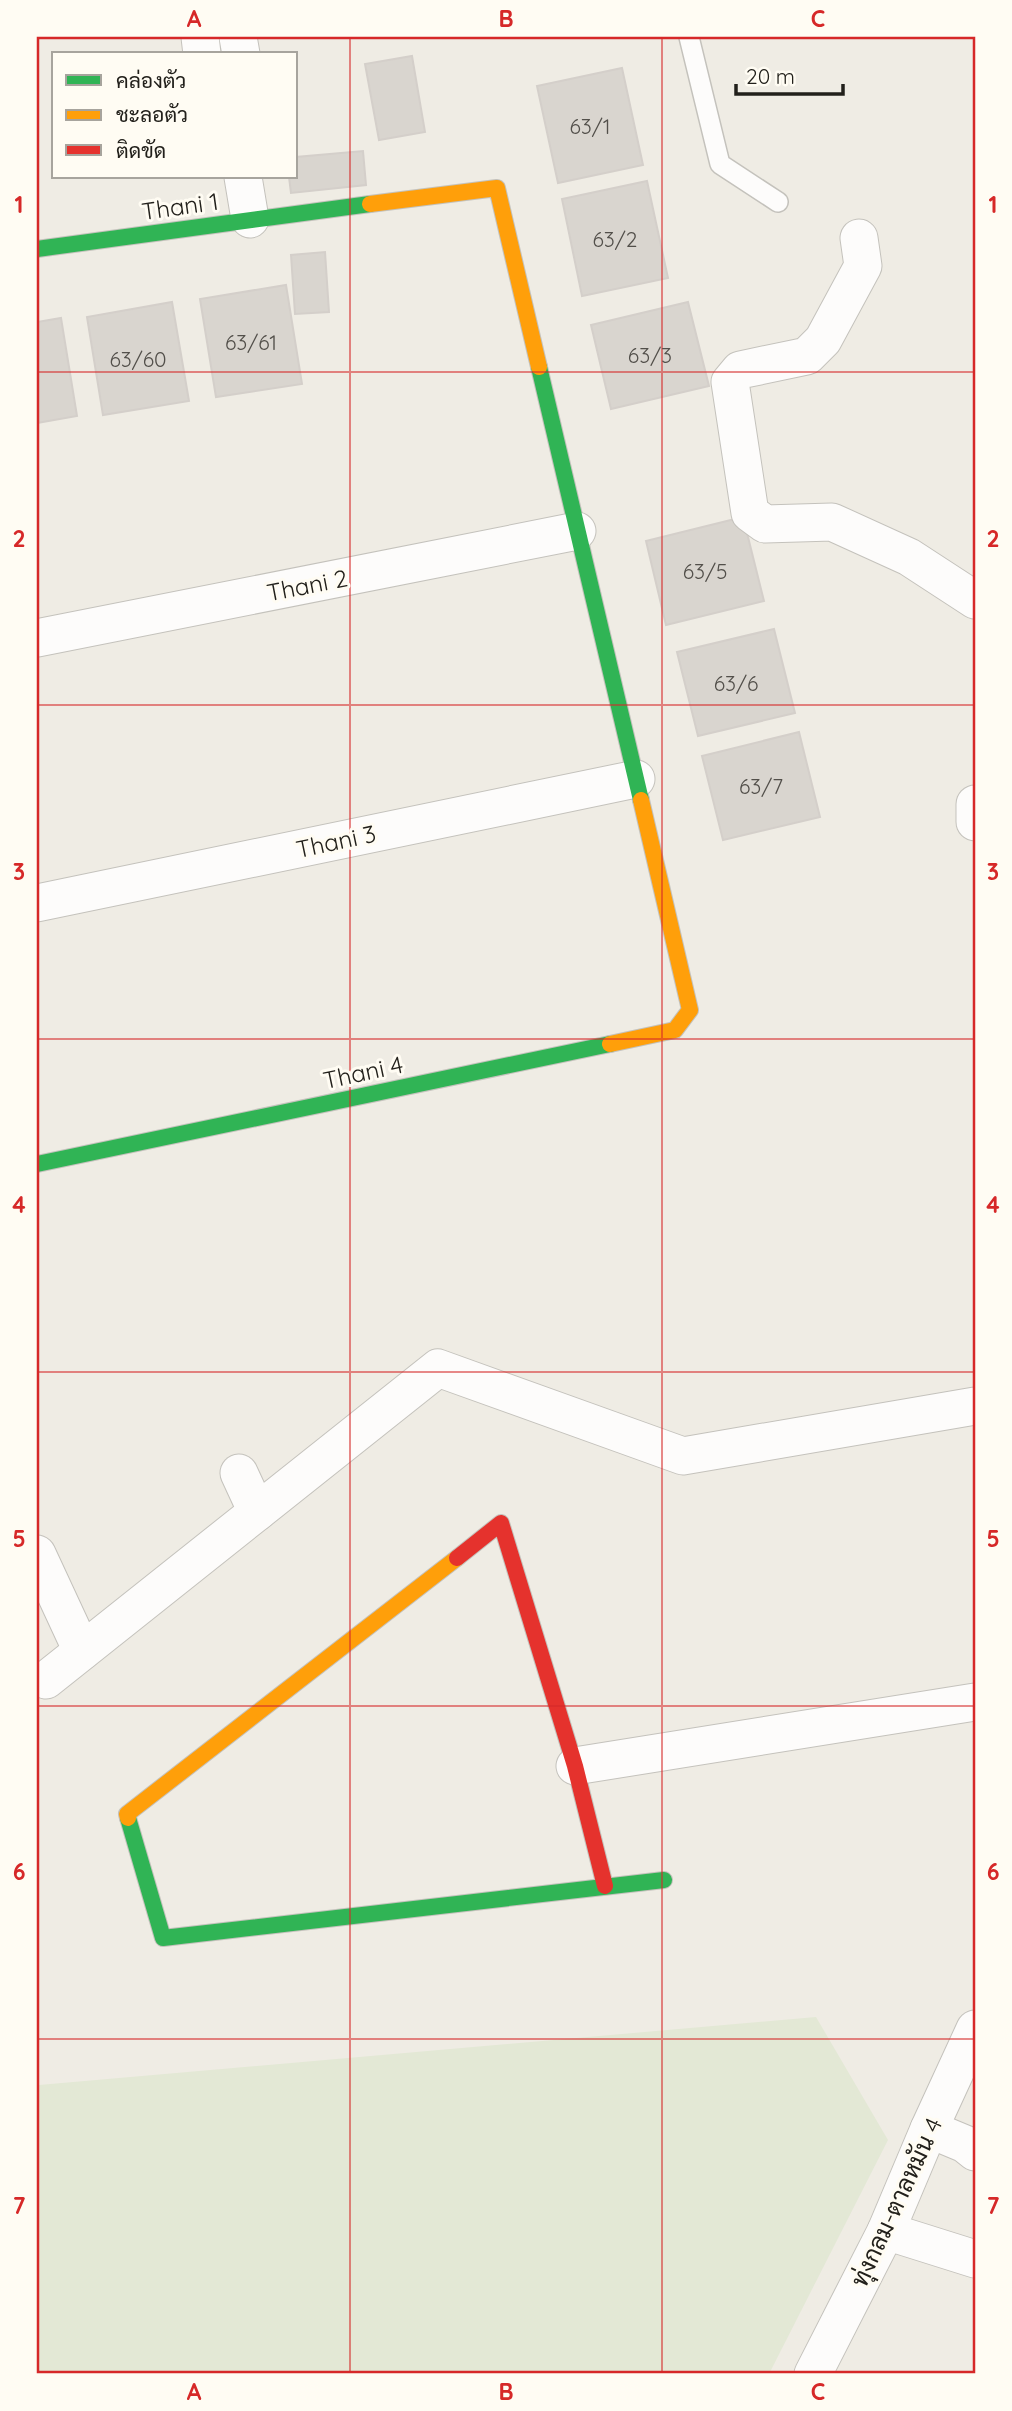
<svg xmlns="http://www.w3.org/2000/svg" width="1012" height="2411" viewBox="0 0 1012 2411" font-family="Quicksand,Sarabun,sans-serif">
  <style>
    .green { fill: #e3e8d5 }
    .building { fill: #d9d5cf; stroke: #d4cfca; stroke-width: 2 }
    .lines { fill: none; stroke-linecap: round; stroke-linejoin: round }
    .lane-casing { stroke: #c4c2bc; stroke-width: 22 }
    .street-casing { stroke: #c4c2bc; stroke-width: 39 }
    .fast-casing { stroke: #c4c2bc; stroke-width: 18 }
    .slow-casing { stroke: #c4c2bc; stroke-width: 18 }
    .jam-casing { stroke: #c4c2bc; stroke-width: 18 }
    .lane { stroke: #fdfcfb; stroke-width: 19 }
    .street { stroke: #fdfcfb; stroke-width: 37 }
    .fast { stroke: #30b455; stroke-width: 16 }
    .slow { stroke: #ff9f0a; stroke-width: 16 }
    .jam { stroke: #e5322d; stroke-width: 16 }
    .grid { fill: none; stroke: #d62828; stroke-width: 2; stroke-opacity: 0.55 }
    .labels { text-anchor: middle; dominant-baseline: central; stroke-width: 6; stroke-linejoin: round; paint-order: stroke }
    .number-label { font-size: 21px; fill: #524f4a }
    .street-label { font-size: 24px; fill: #22201b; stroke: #fffcf3 }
    .neatline { fill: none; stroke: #d62828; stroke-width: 2.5 }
    .grid-label { font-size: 23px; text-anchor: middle; font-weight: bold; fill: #d62828 }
  </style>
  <rect width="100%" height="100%" fill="#efece4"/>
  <!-- green -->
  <polygon class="green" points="816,2017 888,2140 769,2374 37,2374 37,2089 39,2085"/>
  <!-- building -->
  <g class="building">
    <polygon points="412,56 425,132 379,140 365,64"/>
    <polygon points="622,68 643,165 558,183 537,86"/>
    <polygon points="363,151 366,185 291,193 289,177 296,177 296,157"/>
    <polygon points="647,181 668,278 582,296 562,199"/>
    <polygon points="325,252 329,312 295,314 291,255"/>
    <polygon points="286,285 302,384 216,397 200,299"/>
    <polygon points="172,302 189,401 103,415 87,317"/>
    <polygon points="688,302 709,386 611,409 591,325"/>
    <polygon points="61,318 77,416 37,423 37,322"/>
    <polygon points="743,517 764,601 666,625 646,541"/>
    <polygon points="774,629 795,713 698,736 677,652"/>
    <polygon points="799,732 820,817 723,840 702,756"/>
  </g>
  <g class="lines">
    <!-- lane casing -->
    <g class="lane-casing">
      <polyline id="lane" points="689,37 720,164 778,202"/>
    </g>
    <!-- street casing -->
    <g class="street-casing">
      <g id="street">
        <polyline points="200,37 202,54"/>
        <polyline points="238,37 241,54"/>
        <polyline points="243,177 250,219"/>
        <polyline points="859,238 863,266 823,340 807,356 740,370 730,382 750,513 765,524 832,522 909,557 975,600"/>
        <polyline points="37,638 577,531"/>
        <polyline points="975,804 975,822"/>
        <polyline points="37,903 636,779"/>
        <polyline points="239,1473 257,1512"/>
        <polyline points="37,1554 82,1651"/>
        <polyline points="46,1680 438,1368 683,1456 975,1406"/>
        <polyline points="575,1766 975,1702"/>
        <polyline points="929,2129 965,2144 975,2152"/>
        <polyline points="886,2231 975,2259"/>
        <polyline points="813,2374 886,2231 929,2129 975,2029"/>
      </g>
    </g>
    <!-- fast casing -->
    <g class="fast-casing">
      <g id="fast">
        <polyline points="37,249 370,204"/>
        <polyline points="539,367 641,800"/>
        <polyline points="37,1164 610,1044"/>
        <polyline points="128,1818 163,1938 664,1880"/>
      </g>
    </g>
    <!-- slow casing -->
    <g class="slow-casing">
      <g id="slow">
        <polyline points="370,204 497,188 539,367"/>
        <polyline points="610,1044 675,1030 690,1010 641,800"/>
        <polyline points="128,1818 127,1814 457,1558"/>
      </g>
    </g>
    <!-- jam casing -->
    <g class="jam-casing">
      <polyline id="jam" points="457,1558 501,1523 575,1766 605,1886"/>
    </g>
    <!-- lane -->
    <use href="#lane" class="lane"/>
    <!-- street -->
    <use href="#street" class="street"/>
    <!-- fast -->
    <use href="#fast" class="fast"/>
    <!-- slow -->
    <use href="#slow" class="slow"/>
    <!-- jam -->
    <use href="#jam" class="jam"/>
  </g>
  <!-- grid -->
  <path class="grid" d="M350 37V2374M662 37V2374M37 372H975M37 705H975M37 1039H975M37 1372H975M37 1706H975M37 2039H975"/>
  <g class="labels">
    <!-- number labels -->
    <g class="number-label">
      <text x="590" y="126">63/1</text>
      <text x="615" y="239">63/2</text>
      <text x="251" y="342">63/61</text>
      <text x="650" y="355">63/3</text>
      <text x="138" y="359">63/60</text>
      <text x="705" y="571">63/5</text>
      <text x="736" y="683">63/6</text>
      <text x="761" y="786">63/7</text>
    </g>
    <!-- street labels -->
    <g class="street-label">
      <text transform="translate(180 206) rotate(-8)">Thani 1</text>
      <text transform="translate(307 585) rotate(-11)">Thani 2</text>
      <text transform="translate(336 841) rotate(-12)">Thani 3</text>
      <text transform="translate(363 1072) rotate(-12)">Thani 4</text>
      <text transform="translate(896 2202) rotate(-65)">ทุ่งกลม-ตาลหมัน 4</text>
    </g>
  </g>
  <!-- border -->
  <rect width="1012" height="2411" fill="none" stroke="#fffcf3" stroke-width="77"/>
  <!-- legend -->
  <rect x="52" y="52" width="245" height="126" fill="#fffcf3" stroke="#a7a49d" stroke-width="2"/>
  <rect x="66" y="75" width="35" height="10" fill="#30b455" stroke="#a7a49d" stroke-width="2"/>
  <text x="116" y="88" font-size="21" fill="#22201b">คล่องตัว</text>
  <rect x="66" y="110" width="35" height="10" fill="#ff9f0a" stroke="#a7a49d" stroke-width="2"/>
  <text x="116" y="122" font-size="21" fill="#22201b">ชะลอตัว</text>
  <rect x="66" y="145" width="35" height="10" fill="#e5322d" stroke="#a7a49d" stroke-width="2"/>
  <text x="116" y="158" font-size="21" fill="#22201b">ติดขัด</text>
  <!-- scale -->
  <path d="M736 84v10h107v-10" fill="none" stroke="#22201b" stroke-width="3.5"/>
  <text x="746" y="84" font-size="21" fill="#22201b" stroke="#fffcf3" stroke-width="5" paint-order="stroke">20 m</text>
  <rect x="38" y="38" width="936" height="2334" class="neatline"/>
  <g class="grid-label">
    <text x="194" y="27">A</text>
    <text x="506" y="27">B</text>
    <text x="818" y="27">C</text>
    <text x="19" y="213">1</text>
    <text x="993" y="213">1</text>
    <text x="19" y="547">2</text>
    <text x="993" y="547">2</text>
    <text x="19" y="880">3</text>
    <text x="993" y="880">3</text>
    <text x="19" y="1213">4</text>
    <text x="993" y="1213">4</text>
    <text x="19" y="1547">5</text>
    <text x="993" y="1547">5</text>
    <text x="19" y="1880">6</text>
    <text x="993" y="1880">6</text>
    <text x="19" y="2214">7</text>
    <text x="993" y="2214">7</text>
    <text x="194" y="2400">A</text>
    <text x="506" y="2400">B</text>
    <text x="818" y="2400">C</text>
  </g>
</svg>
